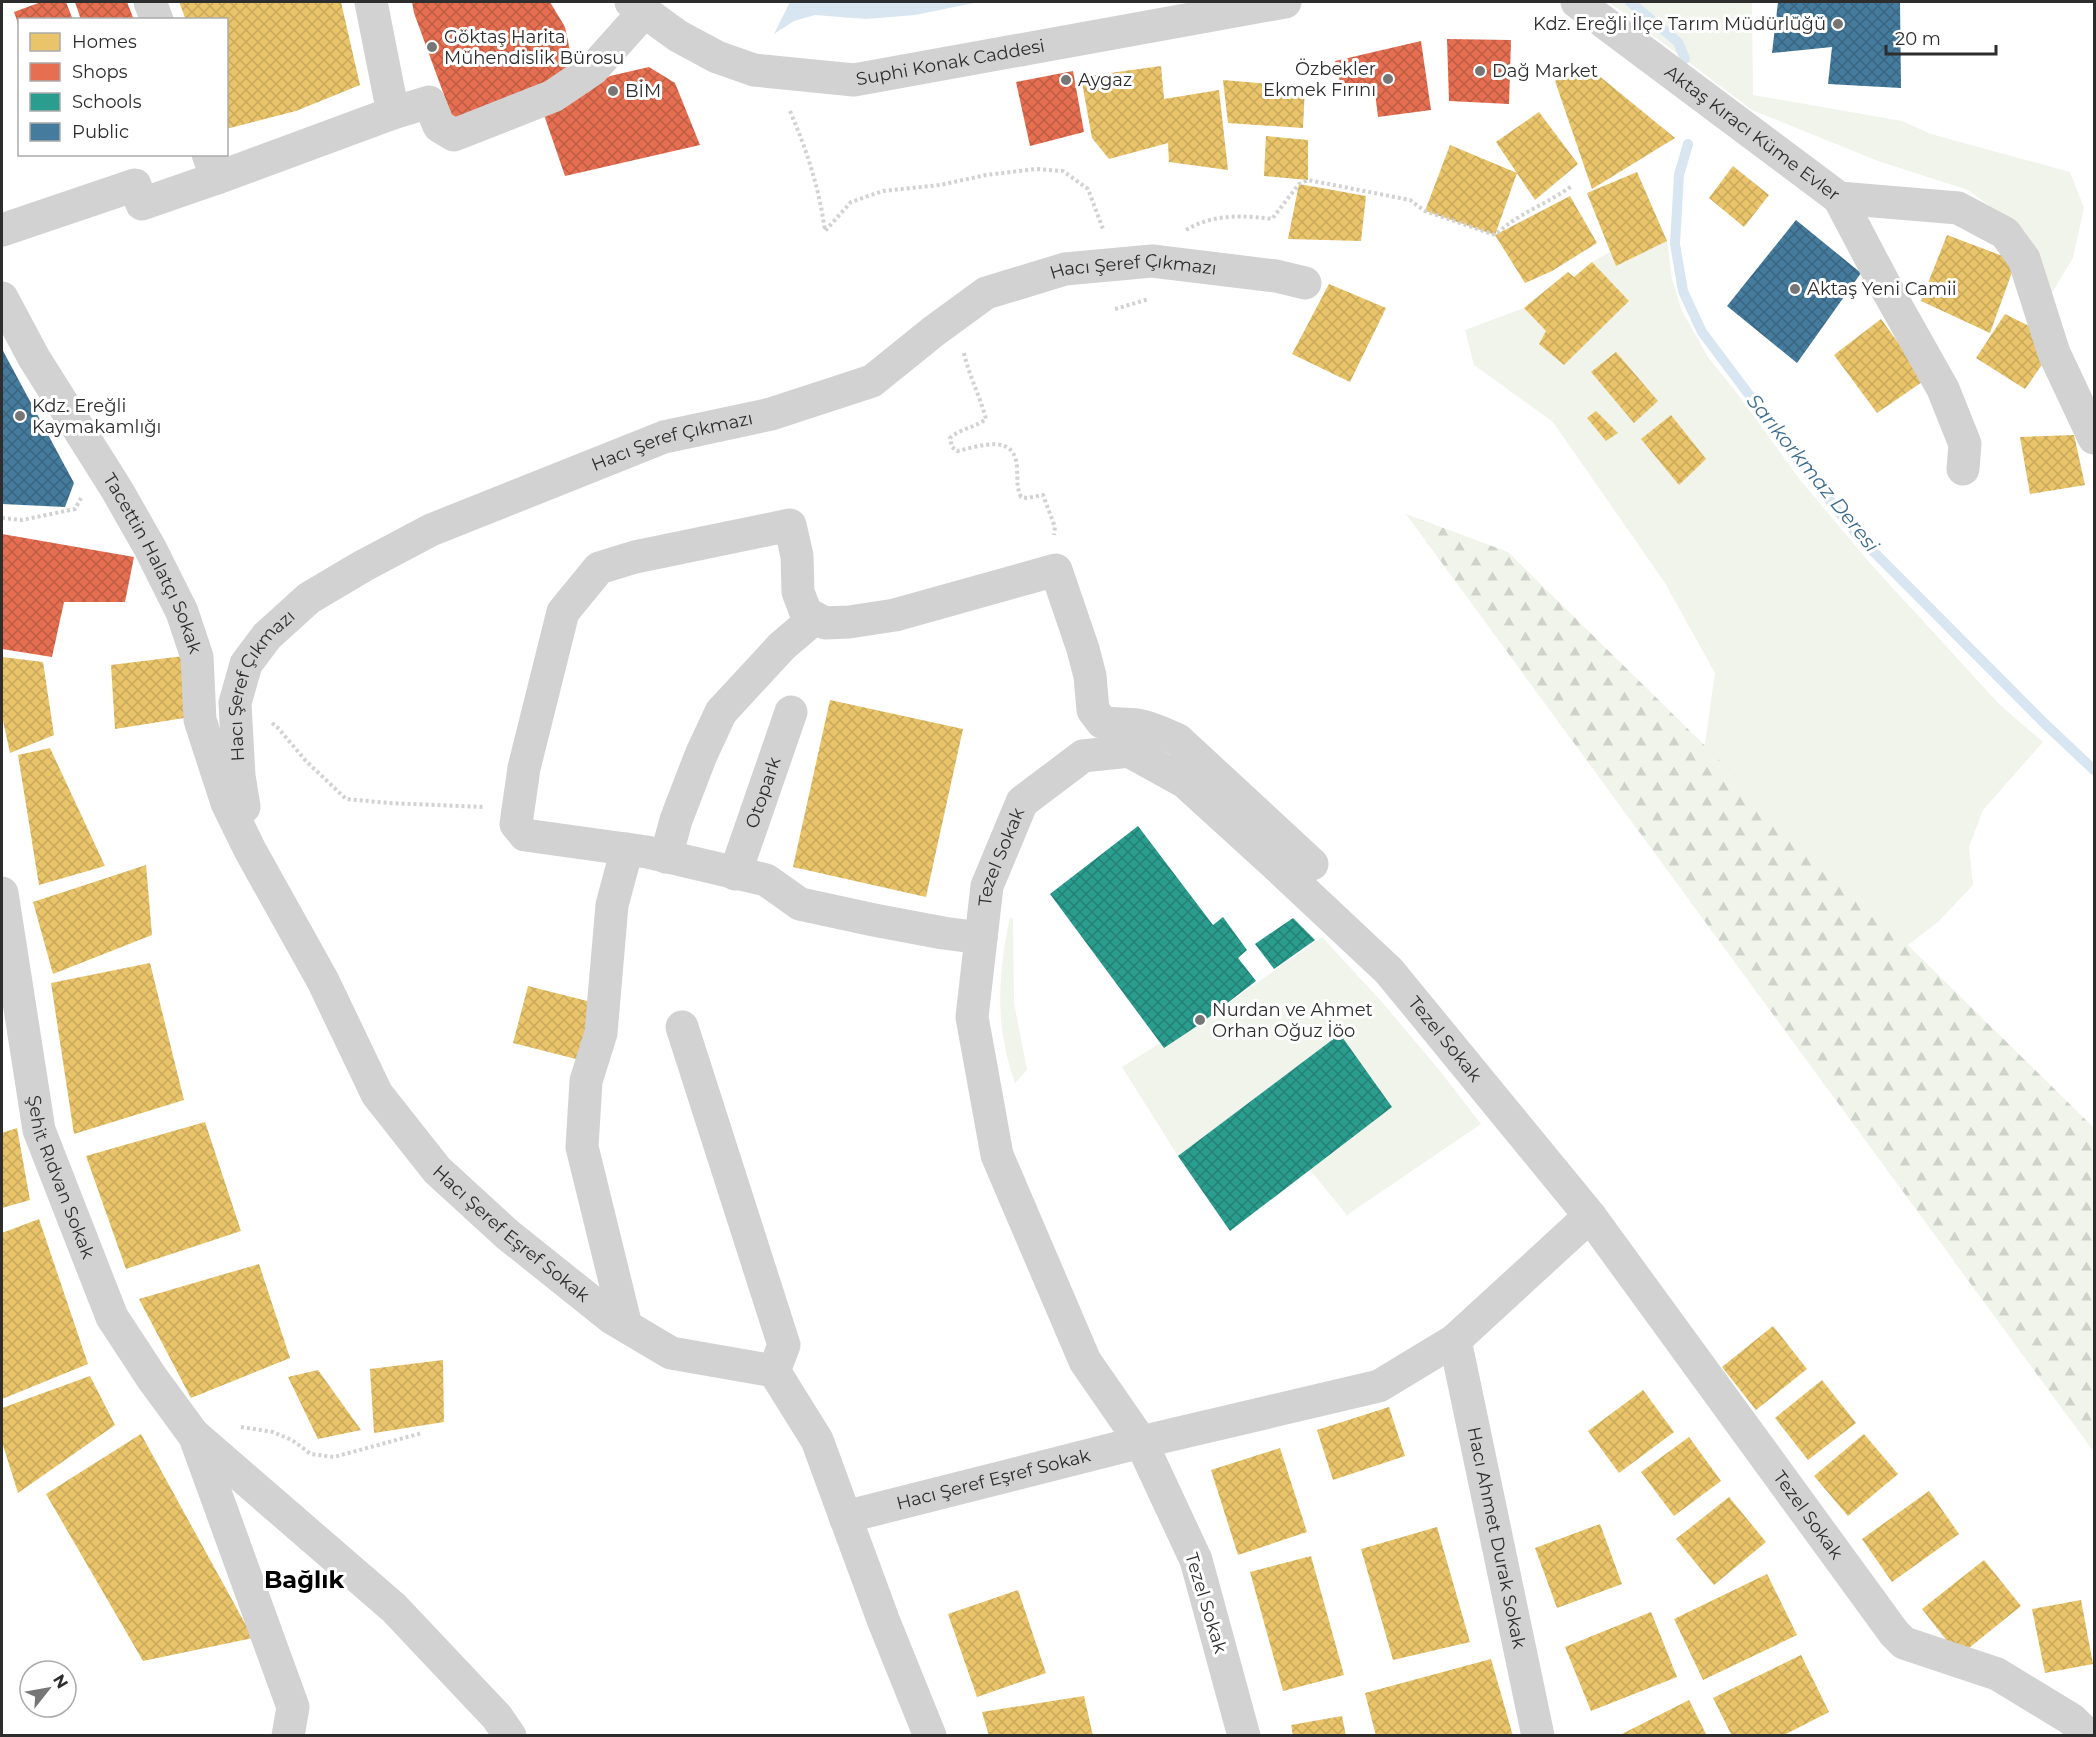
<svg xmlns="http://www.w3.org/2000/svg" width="2096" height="1737" viewBox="0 0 2096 1737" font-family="Montserrat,sans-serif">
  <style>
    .green { fill: #f0f4eb }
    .forest { fill: url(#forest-firs) }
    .water { fill: #d8e6f1 }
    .homes { fill: url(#homes-cross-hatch) }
    .shops { fill: url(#shops-cross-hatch) }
    .schools { fill: url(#schools-cross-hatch) }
    .public { fill: url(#public-cross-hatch) }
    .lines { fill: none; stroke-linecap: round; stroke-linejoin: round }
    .stream { stroke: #d8e6f1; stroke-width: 10 }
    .path { stroke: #d2d2d2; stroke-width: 4; stroke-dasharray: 3 3; stroke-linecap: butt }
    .minor { stroke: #d2d2d2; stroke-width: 33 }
    .poi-dot { fill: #767676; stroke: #fff; stroke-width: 2 }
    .labels { text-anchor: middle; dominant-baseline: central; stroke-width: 6; stroke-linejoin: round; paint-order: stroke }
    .poi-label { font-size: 18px; fill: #2d2d2d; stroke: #fff; text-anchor: start }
    .street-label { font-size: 18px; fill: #2d2d2d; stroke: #fff }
    .water-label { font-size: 20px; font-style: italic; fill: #3c6c8f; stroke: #fff }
    .district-label { font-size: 24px; font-weight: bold; fill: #000; stroke: #fff }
  </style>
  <defs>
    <pattern id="forest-firs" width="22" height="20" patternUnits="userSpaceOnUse" patternTransform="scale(1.5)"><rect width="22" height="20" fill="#f0f4eb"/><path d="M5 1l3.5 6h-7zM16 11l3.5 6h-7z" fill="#ced2ca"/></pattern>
    <pattern id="homes-cross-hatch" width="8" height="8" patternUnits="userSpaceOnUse" patternTransform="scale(1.5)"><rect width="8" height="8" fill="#e9c46a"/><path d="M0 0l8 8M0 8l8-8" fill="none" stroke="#c8a95c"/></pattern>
    <pattern id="shops-cross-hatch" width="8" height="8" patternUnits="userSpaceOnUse" patternTransform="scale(1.5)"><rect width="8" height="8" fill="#e76f51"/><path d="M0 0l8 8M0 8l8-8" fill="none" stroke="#bc5c44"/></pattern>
    <pattern id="schools-cross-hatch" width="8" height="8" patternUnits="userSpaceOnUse" patternTransform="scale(1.5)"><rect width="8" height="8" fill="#2a9d8f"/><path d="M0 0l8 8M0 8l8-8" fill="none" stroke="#248075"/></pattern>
    <pattern id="public-cross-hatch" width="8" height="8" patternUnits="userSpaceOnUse" patternTransform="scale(1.5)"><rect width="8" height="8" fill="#457b9d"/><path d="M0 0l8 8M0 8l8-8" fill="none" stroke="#3a6580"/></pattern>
  </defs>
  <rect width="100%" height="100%" fill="#fff"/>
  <!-- green -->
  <g class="green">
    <polygon points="1609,2 1752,2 1753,95 1902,121 1931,134 2070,172 2084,208 2073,258 2050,296 2025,232 1968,190 1878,161 1752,110"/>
    <polygon points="1667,241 1672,279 1682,311 1708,357 1739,396 1801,481 1869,562 1999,704 2043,742 1983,810 1969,847 1973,885 1938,922 1886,962 1701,772 1715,673 1665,583 1553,422 1474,365 1465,330 1524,308 1546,331 1539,344 1564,365 1629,301 1592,262 1610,252 1616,266"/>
    <path d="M1010 917 1013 919 1014 1003 1027 1070 1015 1083C1011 1071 1007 1059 1005 1047 996 1004 1001 960 1010 917Z"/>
    <polygon points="1322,937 1382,1002 1440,1071 1481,1124 1347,1215 1310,1170 1340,1035 1178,1156 1122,1067 1160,1043 1165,1048"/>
  </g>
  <!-- forest -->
  <polygon class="forest" points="1406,514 1508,552 2094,1128 2094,1452"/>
  <!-- water -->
  <path class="water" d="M790 2C814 1 838 4 862 2H979L915 15 866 19 815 15 794 21 774 34Z"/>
  <!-- homes -->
  <g class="homes">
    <polygon points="179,2 341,2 360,85 296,111 226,129 226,20 186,20"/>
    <polygon points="1161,66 1164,99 1219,90 1228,170 1169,162 1168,143 1109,159 1092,138 1081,77"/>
    <polygon points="1587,66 1675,138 1592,189 1555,81"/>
    <polygon points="1223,80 1305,87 1303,128 1228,123"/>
    <polygon points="1539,112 1578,164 1535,200 1496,142"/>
    <polygon points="1266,136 1308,140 1308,180 1264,176"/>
    <polygon points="1450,145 1517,173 1495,235 1570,196 1597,243 1552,271 1525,283 1495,235 1425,211"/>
    <polygon points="1733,166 1769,195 1744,227 1709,198"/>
    <polygon points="1637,172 1667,241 1616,266 1587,193"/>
    <polygon points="1299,184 1366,196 1361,241 1288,239"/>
    <polygon points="1947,235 2016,261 1990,333 1921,301"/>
    <polygon points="1592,262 1629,301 1564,365 1539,344 1546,331 1524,308 1568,272 1574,277"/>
    <polygon points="1329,284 1386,308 1350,382 1292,354"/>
    <polygon points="2005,314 2033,328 2046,359 2025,389 1976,358"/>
    <polygon points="1881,319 1925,380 1877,413 1834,355"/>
    <polygon points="1616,352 1658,401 1634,423 1591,372"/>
    <polygon points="1596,411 1618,433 1606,441 1587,418"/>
    <polygon points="1671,415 1706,459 1679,485 1641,439"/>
    <polygon points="2074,435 2085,485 2030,494 2020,437"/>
    <polygon points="184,656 184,718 115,729 111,665"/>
    <polygon points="2,657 43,662 54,735 10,753 2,716"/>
    <polygon points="830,700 963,729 926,897 793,867"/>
    <polygon points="50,748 105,866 39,885 18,755"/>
    <polygon points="146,865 152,935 53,974 33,902"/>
    <polygon points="150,963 184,1100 74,1134 51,983"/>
    <polygon points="528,986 595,1003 580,1060 513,1043"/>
    <polygon points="205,1122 241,1231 126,1269 86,1156"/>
    <polygon points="17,1128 30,1200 2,1208 2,1133"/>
    <polygon points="39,1219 88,1364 2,1399 2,1233"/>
    <polygon points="259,1264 290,1358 191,1398 139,1299"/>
    <polygon points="1773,1326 1807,1369 1756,1410 1722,1367"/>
    <polygon points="443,1360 444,1422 374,1433 370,1369"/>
    <polygon points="318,1370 361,1430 318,1439 288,1377"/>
    <polygon points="90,1376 115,1425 18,1493 2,1442 2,1408"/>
    <polygon points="1822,1380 1856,1423 1808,1460 1775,1418"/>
    <polygon points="1643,1390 1674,1432 1619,1473 1588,1431"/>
    <polygon points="1389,1407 1405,1456 1333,1480 1317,1430"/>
    <polygon points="141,1434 253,1638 143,1661 46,1494"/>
    <polygon points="1864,1434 1898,1474 1848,1516 1814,1476"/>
    <polygon points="1689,1437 1721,1481 1674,1516 1641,1472"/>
    <polygon points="1280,1448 1307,1532 1238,1555 1211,1470"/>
    <polygon points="1929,1491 1959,1534 1892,1582 1862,1539"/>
    <polygon points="1729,1497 1766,1542 1714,1585 1676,1539"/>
    <polygon points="1600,1524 1622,1584 1557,1608 1535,1548"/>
    <polygon points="1437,1527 1470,1642 1393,1660 1361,1549"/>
    <polygon points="1311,1556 1344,1675 1283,1691 1250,1572"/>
    <polygon points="1984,1560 2021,1606 1959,1656 1922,1609"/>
    <polygon points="1767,1574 1797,1635 1703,1680 1674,1619"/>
    <polygon points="1018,1590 1046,1673 977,1697 948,1614"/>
    <polygon points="2081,1600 2093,1664 2045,1673 2032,1609"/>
    <polygon points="1651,1612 1677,1677 1591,1711 1565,1647"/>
    <polygon points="1801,1655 1829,1712 1782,1736 1732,1736 1713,1698"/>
    <polygon points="1491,1659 1513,1736 1376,1736 1365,1693"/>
    <polygon points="1084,1696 1093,1736 989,1736 982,1712"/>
    <polygon points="1689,1700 1707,1736 1618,1736"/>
    <polygon points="1342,1716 1346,1736 1293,1736 1291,1725"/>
  </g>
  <!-- shops -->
  <g class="shops">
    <polygon points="41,2 66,2 73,20 20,20 19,26 14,12"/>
    <polygon points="75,2 127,2 134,20 81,20"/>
    <polygon points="412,2 550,2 565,27 574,70 455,125 414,13"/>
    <polygon points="1447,39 1511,40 1509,104 1449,101"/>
    <polygon points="1421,41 1431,110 1378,117 1374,84 1342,90 1335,61"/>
    <polygon points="649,67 675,83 700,145 565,176 543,112 610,76"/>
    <polygon points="1073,71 1084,132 1030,146 1016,82"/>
    <polygon points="2,534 134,557 125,602 64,602 52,657 2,649"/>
  </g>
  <!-- schools -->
  <g class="schools">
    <polygon points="1138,826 1213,925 1223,917 1247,950 1238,958 1256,981 1200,1024 1164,1048 1050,894"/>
    <polygon points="1293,918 1315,940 1274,969 1255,944"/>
    <polygon points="1340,1034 1392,1107 1230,1231 1178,1156"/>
  </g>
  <!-- public -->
  <g class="public">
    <polygon points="1778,2 1900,2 1901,88 1828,84 1832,47 1772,53"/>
    <polygon points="1796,220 1861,273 1797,363 1727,306"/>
    <polygon points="2,349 74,483 65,507 2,504"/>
  </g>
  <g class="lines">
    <!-- stream -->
    <g class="stream">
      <polyline points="1630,2 1678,42 1685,59"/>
      <polyline points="1688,144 1679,175 1675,244 1683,291 1702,332 1804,468 1858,536 2044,723 2094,770"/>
    </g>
    <!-- path -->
    <g class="path">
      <path d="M790 111C807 151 819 187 825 231L851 202 883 191 940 185 986 175 1036 169 1063 171 1088 189 1103 229"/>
      <path d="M1186 230C1212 214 1243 215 1272 219L1299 184 1308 180 1410 200 1425 211 1495 235C1518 213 1548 204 1573 185"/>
      <polyline points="1115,309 1149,299"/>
      <path d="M964 353C969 376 980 396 986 419 975 428 961 428 950 438L952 447 957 451C981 446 1016 432 1017 469 1018 481 1016 486 1021 497L1027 498 1043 495 1055 527 1054 535"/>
      <polyline points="2,518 22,520 75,509 81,498"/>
      <polyline points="272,723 278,728 306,761 346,799 389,803 484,807"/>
      <polyline points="241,1427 273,1432 292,1440 311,1454 334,1457 422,1433"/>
    </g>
    <!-- minor -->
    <g class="minor">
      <polyline points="150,2 157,20"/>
      <path id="s1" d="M631 2 678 36 717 57 754 70 854 80 1285 2"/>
      <path id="s2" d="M1577 2 1839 198 1958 208 2005 233 2024 259 2054 353 2094 438"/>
      <polyline points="393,113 429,102 439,126 454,135 553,96 593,69 644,12"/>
      <polyline points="208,154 217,178 393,113 371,2"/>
      <polyline points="1839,198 1889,293 1943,389 1965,444 1963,469"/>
      <polyline points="2,230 135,185 142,204 217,178"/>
      <path id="s3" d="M2 298 34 358 117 490 150 548 182 612 197 657 200 720 227 803 250 850 323 981 377 1094 437 1170 508 1235 612 1318 671 1353 774 1371 817 1440 884 1622 930 1736"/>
      <path id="s4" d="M244 807 239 776 235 703 246 664 267 636 309 598 363 566 431 530 664 437 771 414 872 381 934 331 986 293 1065 269 1152 261 1276 276 1305 283"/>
      <polyline points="666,857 676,820 701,755 721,712 782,646 815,618"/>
      <path id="s5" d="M735 874 791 712"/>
      <path id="s6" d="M2 893 39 1130 112 1317 152 1378 193 1434 394 1608 497 1717 510 1736"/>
      <path d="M981 938 943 933 874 920 800 904 766 880 647 852 525 835 516 824 524 768 563 612 599 568 635 557 790 525 797 556 798 592 806 613 825 623 849 622 895 615 1056 570 1083 649 1090 676 1093 710 1102 722C1115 725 1124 723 1137 725 1151 727 1165 734 1178 740L1312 864"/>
      <polyline points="682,1027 784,1345 774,1371"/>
      <polyline points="626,1326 582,1147 586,1081 601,1033 612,905 627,849"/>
      <path id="s7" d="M1455 1340 1538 1736"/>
      <polyline points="195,1437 293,1707 288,1736"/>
      <path id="s8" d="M845 1517 1141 1442 1379 1386 1455 1340 1590 1216"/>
      <path id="s9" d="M1244 1736 1196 1560 1141 1442 1085 1361 997 1155 972 1017 987 886 1022 802 1083 756 1129 751 1185 782 1275 864 1389 971 1590 1216 1894 1633 1904 1643 1997 1674 2071 1719 2089 1736"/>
    </g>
  </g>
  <!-- markers -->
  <g class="poi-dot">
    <circle cx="1838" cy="24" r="6"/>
    <circle cx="432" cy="47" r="6"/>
    <circle cx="1480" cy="71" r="6"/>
    <circle cx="1388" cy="79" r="6"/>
    <circle cx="1066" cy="80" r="6"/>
    <circle cx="613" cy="91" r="6"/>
    <circle cx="1795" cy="289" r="6"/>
    <circle cx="20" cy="416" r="6"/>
    <circle cx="1200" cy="1020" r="6"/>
  </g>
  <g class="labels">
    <!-- poi labels -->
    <g class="poi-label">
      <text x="1826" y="24" text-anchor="end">Kdz. Ereğli İlçe Tarım Müdürlüğü</text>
      <text x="444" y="37">Göktaş Harita<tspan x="444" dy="21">Mühendislik Bürosu</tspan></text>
      <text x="1376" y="69" text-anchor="end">Özbekler<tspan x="1376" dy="21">Ekmek Fırını</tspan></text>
      <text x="1492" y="71">Dağ Market</text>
      <text x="1078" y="80">Aygaz</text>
      <text x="625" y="91">BİM</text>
      <text x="1807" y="289">Aktaş Yeni Camii</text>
      <text x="32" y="406">Kdz. Ereğli<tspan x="32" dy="21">Kaymakamlığı</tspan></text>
      <text x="1212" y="1010">Nurdan ve Ahmet<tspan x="1212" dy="21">Orhan Oğuz İöo</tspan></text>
    </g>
    <!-- street labels -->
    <g class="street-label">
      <text stroke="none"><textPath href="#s1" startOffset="340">Suphi Konak Caddesi</textPath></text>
      <text stroke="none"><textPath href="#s2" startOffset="219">Aktaş Kıracı Küme Evler</textPath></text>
      <text stroke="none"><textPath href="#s4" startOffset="1138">Hacı Şeref Çıkmazı</textPath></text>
      <text stroke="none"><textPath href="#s4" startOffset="634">Hacı Şeref Çıkmazı</textPath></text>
      <text stroke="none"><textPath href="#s3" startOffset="306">Tacettin Halatçı Sokak</textPath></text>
      <text stroke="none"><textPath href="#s4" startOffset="130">Hacı Şeref Çıkmazı</textPath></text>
      <text stroke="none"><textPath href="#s5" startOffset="86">Otopark</textPath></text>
      <text stroke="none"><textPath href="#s9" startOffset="939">Tezel Sokak</textPath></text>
      <text stroke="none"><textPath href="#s9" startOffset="1551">Tezel Sokak</textPath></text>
      <text stroke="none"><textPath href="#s6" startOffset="291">Şehit Rıdvan Sokak</textPath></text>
      <text stroke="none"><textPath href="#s3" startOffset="1082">Hacı Şeref Eşref Sokak</textPath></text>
      <text stroke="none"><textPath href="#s8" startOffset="153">Hacı Şeref Eşref Sokak</textPath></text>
      <text stroke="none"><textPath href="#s9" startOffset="2150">Tezel Sokak</textPath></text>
      <text stroke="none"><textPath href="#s7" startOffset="202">Hacı Ahmet Durak Sokak</textPath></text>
      <text transform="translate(1206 1603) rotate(73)">Tezel Sokak</text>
    </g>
    <!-- water labels -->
    <g class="water-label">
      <text transform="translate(1813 473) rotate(51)">Sarıkorkmaz Deresi</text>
    </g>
    <!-- district labels -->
    <g class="district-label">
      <text x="304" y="1579">Bağlık</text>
    </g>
  </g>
  <!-- border -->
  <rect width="2096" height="1737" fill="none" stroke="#2d2d2d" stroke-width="6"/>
  <!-- legend -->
  <rect x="18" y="18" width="210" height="138" fill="#ffffff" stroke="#ababab" stroke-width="1.5"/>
  <rect x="30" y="33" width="30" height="18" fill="#e9c46a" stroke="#ababab" stroke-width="1.5"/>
  <text x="72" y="48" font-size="18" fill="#2d2d2d">Homes</text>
  <rect x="30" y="63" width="30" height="18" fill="#e76f51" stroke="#ababab" stroke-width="1.5"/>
  <text x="72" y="78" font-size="18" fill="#2d2d2d">Shops</text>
  <rect x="30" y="93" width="30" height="18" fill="#2a9d8f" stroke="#ababab" stroke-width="1.5"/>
  <text x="72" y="108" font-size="18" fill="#2d2d2d">Schools</text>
  <rect x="30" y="123" width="30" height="18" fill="#457b9d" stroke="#ababab" stroke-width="1.5"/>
  <text x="72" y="138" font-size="18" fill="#2d2d2d">Public</text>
  <!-- north arrow -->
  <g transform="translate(48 1689) rotate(59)"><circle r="28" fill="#ffffff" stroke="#ababab" stroke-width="1.5"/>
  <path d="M0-4.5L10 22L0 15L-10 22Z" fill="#767676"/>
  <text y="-9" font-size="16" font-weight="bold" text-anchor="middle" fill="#2d2d2d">N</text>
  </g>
  <!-- scale -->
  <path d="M1886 45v9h110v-9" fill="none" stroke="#2d2d2d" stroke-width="3"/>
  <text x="1895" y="45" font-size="18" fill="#2d2d2d" stroke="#ffffff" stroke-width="4.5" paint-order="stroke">20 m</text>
</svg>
